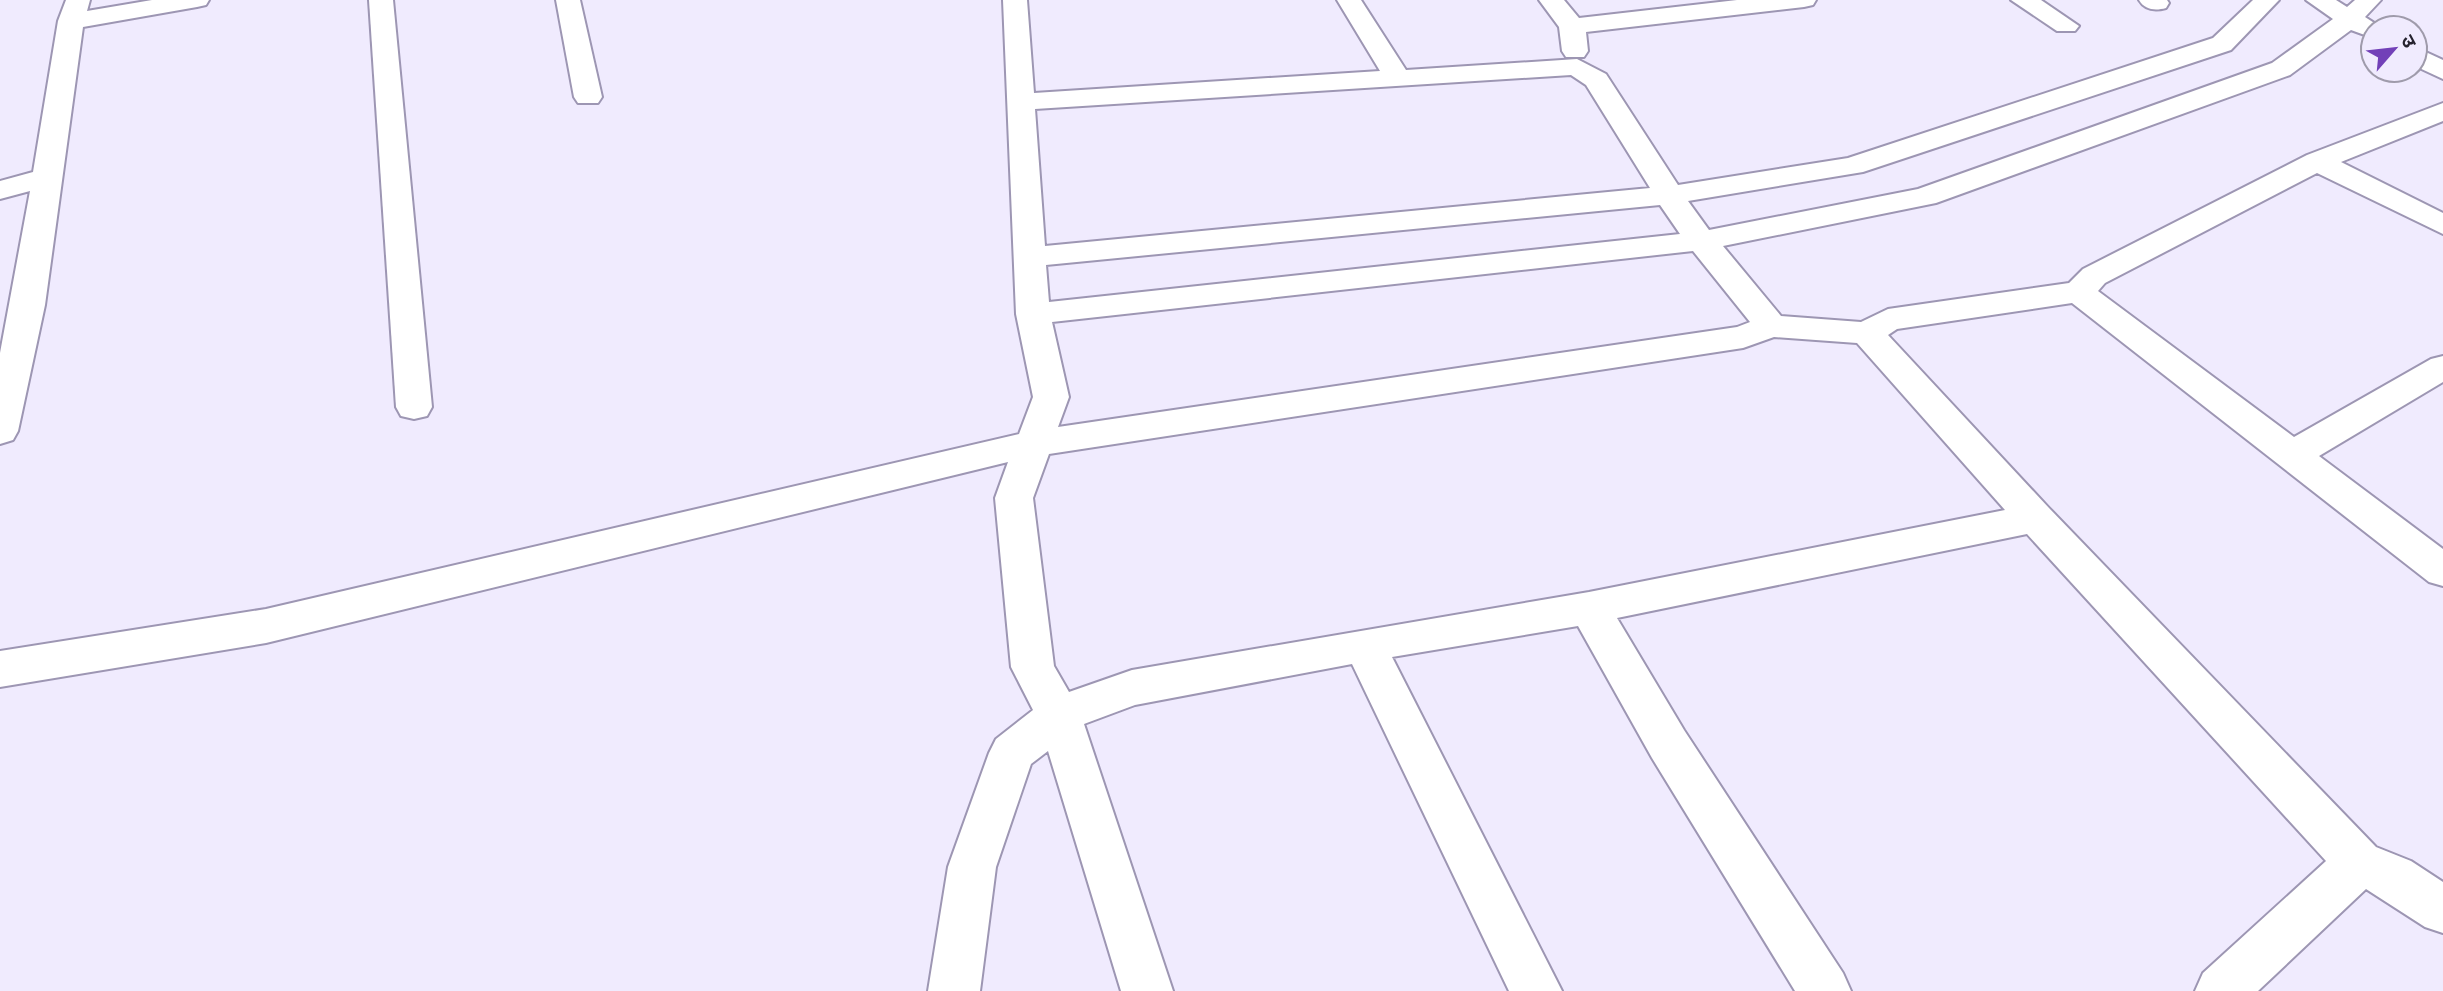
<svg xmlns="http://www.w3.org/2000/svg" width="2443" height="991" viewBox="0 0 2443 991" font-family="'IBM Plex Serif','Noto Sans Devanagari',serif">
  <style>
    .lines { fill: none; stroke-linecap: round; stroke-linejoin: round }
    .minor-casing { stroke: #9d96b3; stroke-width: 4 }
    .minor { fill: #fff; fill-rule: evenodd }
  </style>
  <rect width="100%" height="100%" fill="#f0ebfe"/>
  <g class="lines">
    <!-- minor casing -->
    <g class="minor-casing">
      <g id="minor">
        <polygon points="66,0 90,0 87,11 152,0 209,0 206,5 197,7 83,27 45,305 18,431 13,440 0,444 0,353 30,191 0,199 0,181 33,172 58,21"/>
        <polygon points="369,0 393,0 432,407 427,416 414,419 401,416 396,407"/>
        <polygon points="556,0 580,0 602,97 598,103 578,103 574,97"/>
        <path d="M1003 0H1027L1034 93 1380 71 1337 0H1361L1406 70 1577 59 1606 74 1678 185 1848 158 2213 38 2253 0H2279L2231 50 1863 172 1688 201 1709 230 1918 189 2272 63 2333 19 2306 0H2336L2347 7 2355 0H2381L2365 17 2382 28H2373V38L2351 30 2290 75 1936 203 1723 246 1781 316 1861 322 1888 309 2069 283 2083 269 2307 155 2443 103V121L2341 162 2443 213V234L2317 173 2105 283 2098 291 2294 437 2431 359 2443 356V382L2319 456 2443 549V586L2429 582 2072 303 1897 329 1888 335 2049 508 2376 847 2411 861 2443 882V933L2425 927 2366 889 2258 991H2195L2203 973 2326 861 2027 534 1617 618 1684 730 1843 973 1851 991H1795L1652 758 1578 626 1392 657 1562 991H1509L1352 664 1135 705 1084 724 1173 991H1121L1048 751 1031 764 996 867 980 991H928L948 867 989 753 996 739 1033 710 1011 667 995 498 1008 462 266 643 0 687V651L266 609 1019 434 1033 397 1016 314ZM1571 75 1586 85 1650 188 1045 246 1035 109ZM1660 205 1680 234 1049 302 1046 265ZM1693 251 1750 322 1737 327 1058 427 1069 397 1052 322ZM1774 337 1857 343 2005 510 1589 592 1132 670 1069 692 1054 666 1033 498 1049 454 1743 348Z"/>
        <polygon points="1539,0 1564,0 1579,18 1737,0 1816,0 1813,5 1804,7 1586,32 1588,51 1584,57 1566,57 1562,51 1559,27"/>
        <polygon points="2011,0 2041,0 2079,26 2075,31 2057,31"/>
        <path d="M2139 0H2167L2169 3 2166 8C2155 11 2145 10 2139 0Z"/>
        <polygon points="2415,47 2443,60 2443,79 2415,66"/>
      </g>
    </g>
    <!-- minor -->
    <use href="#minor" class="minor"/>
  </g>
  <!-- north arrow -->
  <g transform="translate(2394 49) rotate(62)"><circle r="33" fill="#f0ebfe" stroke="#9f9bab" stroke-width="2"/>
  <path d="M0-5L12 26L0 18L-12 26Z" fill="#7240b8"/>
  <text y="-10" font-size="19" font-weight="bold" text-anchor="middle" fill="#25222e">उ</text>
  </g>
</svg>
